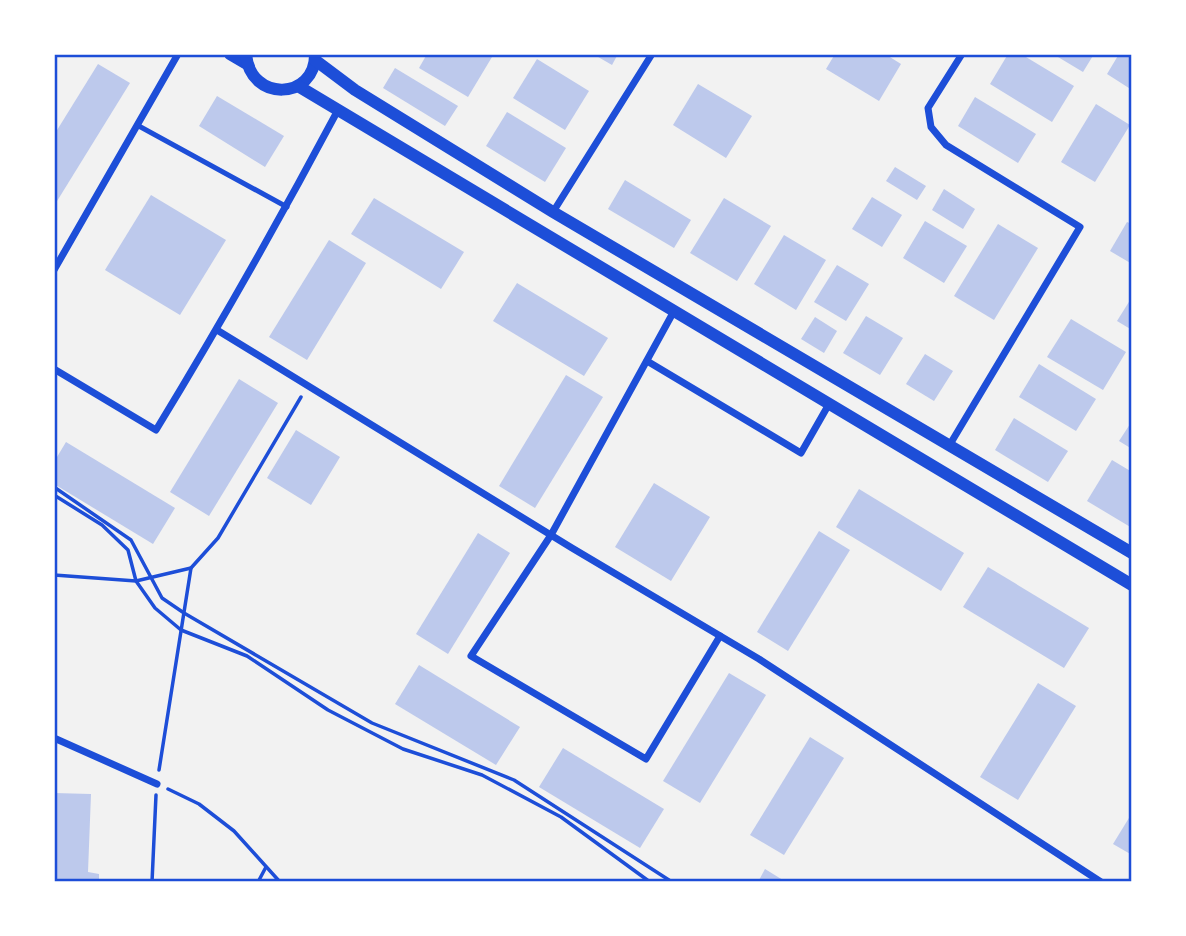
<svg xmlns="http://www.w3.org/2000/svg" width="1186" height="936" viewBox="0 0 1186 936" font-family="'PT Serif',serif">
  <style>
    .building { fill: #bdc9ec }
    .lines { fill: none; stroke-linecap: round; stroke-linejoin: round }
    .path { stroke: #1d4ed8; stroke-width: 3.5 }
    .service { stroke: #1d4ed8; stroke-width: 5 }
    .minor { stroke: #1d4ed8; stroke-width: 7 }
    .tertiary { stroke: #1d4ed8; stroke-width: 12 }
    .neatline { fill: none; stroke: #1d4ed8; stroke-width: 2.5 }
  </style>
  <rect width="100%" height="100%" fill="#f2f2f2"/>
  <!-- building -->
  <g class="building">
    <polygon points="427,54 488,54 492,57 468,97 419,68"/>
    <polygon points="593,54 618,54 612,65"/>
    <polygon points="835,54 885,54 901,64 879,101 826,69"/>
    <polygon points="1008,54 1021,54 1074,86 1052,122 990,84"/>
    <polygon points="1053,54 1094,54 1083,72"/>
    <polygon points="1119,54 1132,54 1132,90 1107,74"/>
    <polygon points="537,59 589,91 565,130 513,98"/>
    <polygon points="98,64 130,83 54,206 54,135"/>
    <polygon points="395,68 458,106 445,126 383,88"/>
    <polygon points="698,84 752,116 726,158 673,125"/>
    <polygon points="217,96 284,136 265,167 199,126"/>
    <polygon points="975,97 1036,134 1018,163 958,126"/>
    <polygon points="1096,104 1130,125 1095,182 1061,162"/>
    <polygon points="507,112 566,148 545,182 486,146"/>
    <polygon points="895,167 926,186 917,200 886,181"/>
    <polygon points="625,180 691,220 674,248 608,209"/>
    <polygon points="944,189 975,209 963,229 932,210"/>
    <polygon points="151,195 226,240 180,315 105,270"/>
    <polygon points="872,197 902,215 882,247 852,229"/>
    <polygon points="374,198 464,252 441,289 351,234"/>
    <polygon points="724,198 771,226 737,281 690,253"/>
    <polygon points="925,221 967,246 944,283 903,258"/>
    <polygon points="1127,222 1132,224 1132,264 1110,251"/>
    <polygon points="998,224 1038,248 994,320 954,296"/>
    <polygon points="784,235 826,260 796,310 754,284"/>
    <polygon points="329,240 366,263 307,360 269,337"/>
    <polygon points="837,265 869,284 846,321 814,302"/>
    <polygon points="517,283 608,338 584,376 493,321"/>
    <polygon points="1132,297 1132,330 1117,321"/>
    <polygon points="866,316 903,338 880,375 843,353"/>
    <polygon points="815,317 837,331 824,353 801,339"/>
    <polygon points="1071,319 1126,352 1103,390 1047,357"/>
    <polygon points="925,354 953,371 934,401 906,384"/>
    <polygon points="1039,364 1096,399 1076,431 1019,397"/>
    <polygon points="566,375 603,397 535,508 499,486"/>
    <polygon points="239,379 278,403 209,516 170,492"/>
    <polygon points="1014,418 1068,451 1048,482 995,450"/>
    <polygon points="1132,421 1132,449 1119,441"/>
    <polygon points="296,430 340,457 311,505 267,478"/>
    <polygon points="66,442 175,508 153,544 54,484 54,462"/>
    <polygon points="1112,460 1132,472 1132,528 1087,501"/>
    <polygon points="654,483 710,517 671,581 615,547"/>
    <polygon points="859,489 964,553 941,591 836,527"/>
    <polygon points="819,531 850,550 788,651 757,632"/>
    <polygon points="478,533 510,553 448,654 416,634"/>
    <polygon points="988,567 1089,628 1064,668 963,607"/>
    <polygon points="419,665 520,727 496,765 395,704"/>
    <polygon points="729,673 766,695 700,803 663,781"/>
    <polygon points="1038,683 1076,706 1018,800 980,777"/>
    <polygon points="810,737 844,758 784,855 750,835"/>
    <polygon points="563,748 664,809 640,848 539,787"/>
    <polygon points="54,793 91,794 88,872 99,874 99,882 54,882"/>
    <polygon points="1132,813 1132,855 1113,844"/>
    <polygon points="765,869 786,882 758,882"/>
  </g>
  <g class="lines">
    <!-- path -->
    <g class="path">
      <polyline points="54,487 131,540 162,598 184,613 372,723 514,780 672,882"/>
      <polyline points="54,495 102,525 128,550 136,581 155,608 181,630 247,656 328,710 403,749 482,775 561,817 650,882"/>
      <polyline points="54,575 136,581 191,568 218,538 301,397"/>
      <polyline points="159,770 191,568"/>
      <polyline points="168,789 199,804 234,831 280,882"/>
      <polyline points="152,882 156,795"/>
      <polyline points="258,882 266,867"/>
    </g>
    <!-- service -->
    <polyline class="service" points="137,125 287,207"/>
    <!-- minor -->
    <g class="minor">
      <polyline points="553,212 652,54"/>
      <polyline points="54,270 178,54"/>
      <polyline points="674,311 551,535 471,656 646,759 720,636"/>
      <polyline points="217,330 572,548 759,659 1101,882"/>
      <polyline points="647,361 801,453 829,404"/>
      <path d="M54 369 156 430C220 325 280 219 338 110"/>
      <polyline points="949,446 1080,227 946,145 931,127 928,108 962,54"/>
      <polyline points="54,738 157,784"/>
    </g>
    <!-- tertiary -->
    <g class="tertiary">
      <polyline points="230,54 247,64"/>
      <path d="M246 54C250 103 316 100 315 54"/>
      <polyline points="315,60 355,90 553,212 1132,553"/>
      <polyline points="298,86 1132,585"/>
    </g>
  </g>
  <!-- border -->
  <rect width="1186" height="936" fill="none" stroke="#ffffff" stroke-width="112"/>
  <rect x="56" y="56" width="1074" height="824" class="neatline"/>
</svg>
